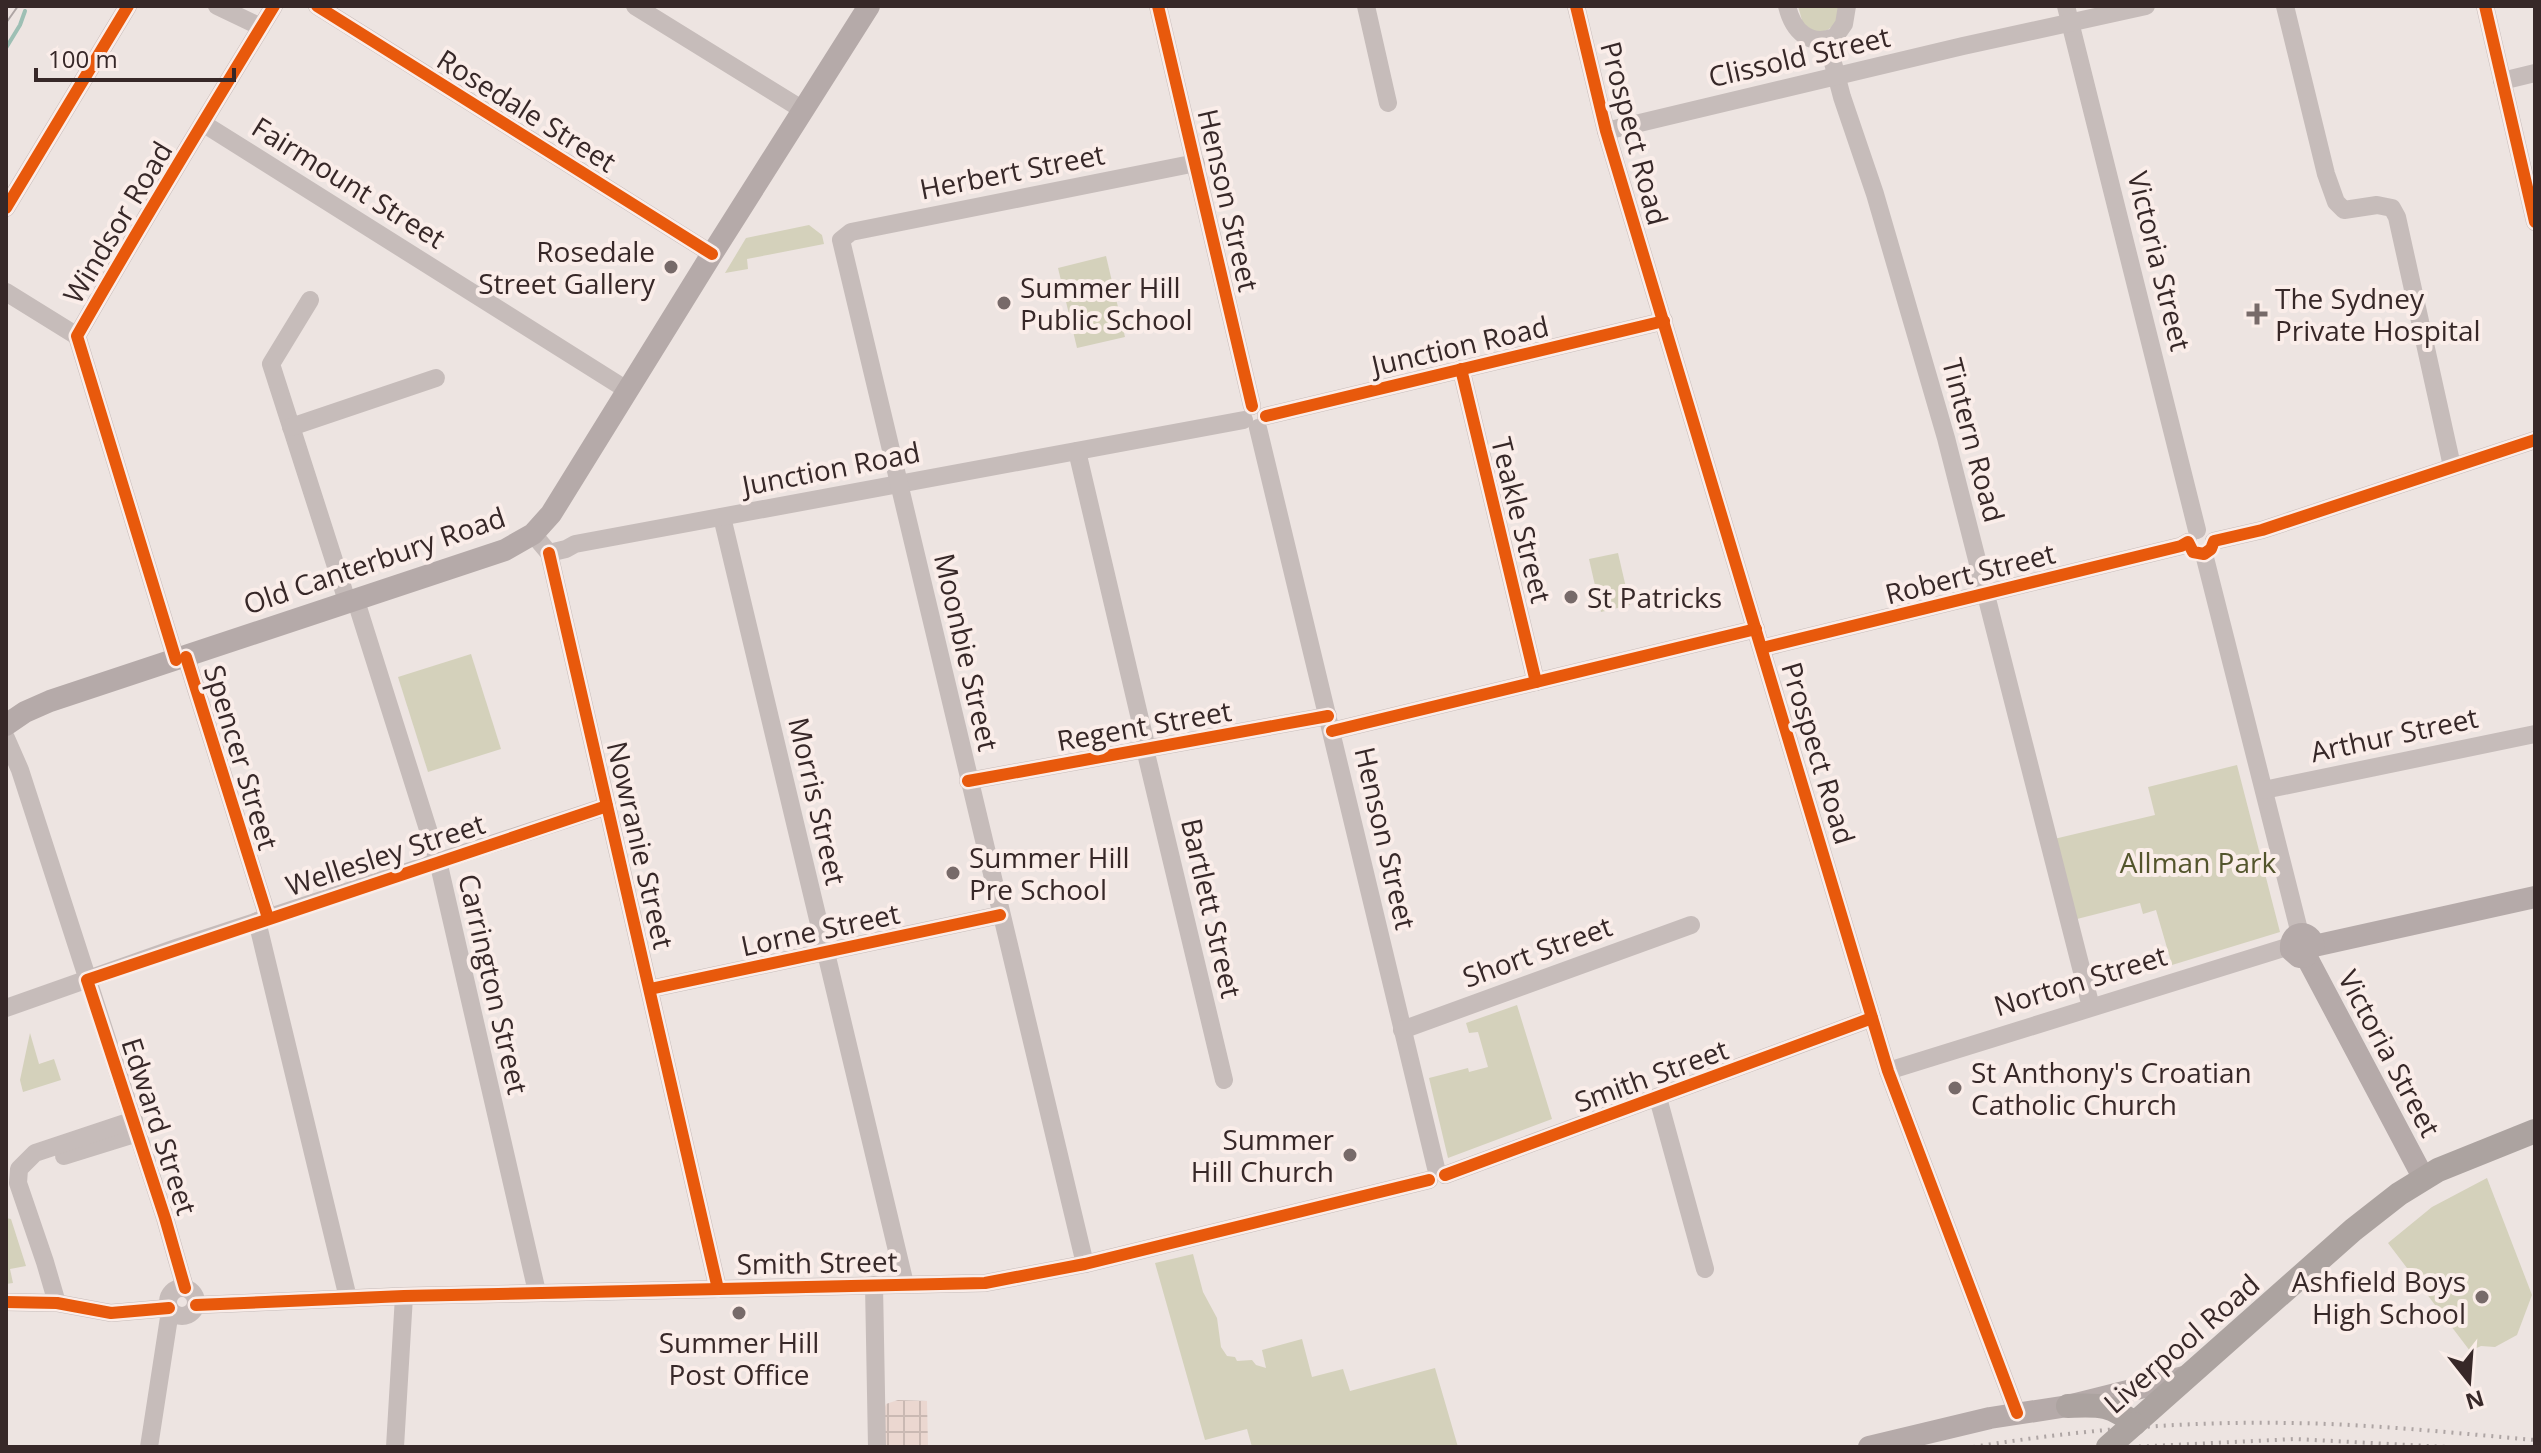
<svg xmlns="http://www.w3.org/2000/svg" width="2541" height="1453" viewBox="0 0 2541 1453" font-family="'Open Sans',sans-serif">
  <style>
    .green { fill: #d4d1bb }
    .plaza { fill: url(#plaza-grid) }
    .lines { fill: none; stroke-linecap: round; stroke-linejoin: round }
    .stream { stroke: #9dbfb4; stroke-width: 4 }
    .minor { stroke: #c6bcba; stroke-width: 18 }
    .major { stroke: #b5aaa9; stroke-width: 22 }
    .highway { stroke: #aca3a0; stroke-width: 24 }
    .tram { stroke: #aea5a4; stroke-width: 2 }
    .rail { stroke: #aea5a4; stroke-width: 4; stroke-dasharray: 2 6; stroke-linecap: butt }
    .highway-bridge { stroke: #aca3a0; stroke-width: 24 }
    .cycleway-casing { stroke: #faede9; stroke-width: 17 }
    .cycleway { stroke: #e8590c; stroke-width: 12 }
    .poi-dot { fill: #776a69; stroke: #faede9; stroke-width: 3 }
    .labels { text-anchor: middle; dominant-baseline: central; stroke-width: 8; stroke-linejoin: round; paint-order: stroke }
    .street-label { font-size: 28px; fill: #372828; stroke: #faede9 }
    .poi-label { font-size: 28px; fill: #372828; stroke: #faede9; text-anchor: start }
    .park-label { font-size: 28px; fill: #53552c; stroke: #faede9 }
  </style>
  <defs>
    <pattern id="plaza-grid" width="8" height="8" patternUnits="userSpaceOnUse" patternTransform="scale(2)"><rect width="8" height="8" fill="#ebd7d0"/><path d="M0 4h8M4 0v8" fill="none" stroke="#cab9b3"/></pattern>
  </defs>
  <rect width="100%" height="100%" fill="#ede4e1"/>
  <!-- green -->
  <g class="green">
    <path d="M1798 6H1840C1839 21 1833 31 1817 33L1803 24Z"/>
    <polygon points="809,225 822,235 824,244 747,259 748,269 725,273 746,238"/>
    <polygon points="1106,256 1125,337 1077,348 1058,268"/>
    <polygon points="1618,553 1630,605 1601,612 1589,559"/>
    <polygon points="471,654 501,749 428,772 398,677"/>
    <polygon points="2237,765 2280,932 2172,965 2156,910 2143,914 2140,903 2077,919 2054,839 2155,815 2148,787"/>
    <polygon points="1517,1005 1552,1119 1448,1158 1429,1078 1468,1068 1469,1072 1488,1067 1478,1032 1469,1033 1466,1023"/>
    <polygon points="30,1033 39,1064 54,1059 61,1080 23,1092 20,1080"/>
    <polygon points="2487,1178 2532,1295 2517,1335 2495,1347 2481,1346 2470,1351 2388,1243 2432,1207"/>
    <polygon points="6,1218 11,1219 26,1266 10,1269 13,1283 6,1284"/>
    <polygon points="1193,1254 1203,1292 1217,1318 1221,1347 1227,1356 1235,1357 1237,1361 1252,1360 1256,1365 1266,1368 1262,1350 1302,1339 1312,1377 1343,1369 1350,1391 1435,1368 1458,1447 1252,1447 1247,1429 1205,1440 1155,1263"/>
  </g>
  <!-- plaza -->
  <polygon class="plaza" points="898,1400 927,1401 928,1447 884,1447 883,1412 886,1404"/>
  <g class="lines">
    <!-- stream -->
    <polyline class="stream" points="6,48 20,25 25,11"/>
    <!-- minor -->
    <g class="minor">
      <polyline points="217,6 261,27"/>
      <polyline points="317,6 712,254"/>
      <polyline points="635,6 803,110"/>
      <polyline points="1158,6 1252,406"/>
      <polyline points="1366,6 1388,103"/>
      <polyline points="1576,6 1606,131 1888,1071 2017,1413"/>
      <path d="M1787 6C1793 31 1809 47 1835 37L1844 24 1847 6"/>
      <polyline points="2066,6 2197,530"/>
      <polyline points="2285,6 2326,174 2336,202 2344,210 2377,205 2392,208 2397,217 2452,466"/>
      <polyline points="2485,6 2535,222"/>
      <polyline points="1827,40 1842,97 1875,194 1946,438 2091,1007"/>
      <polyline points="2502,81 2535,73"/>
      <polyline points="204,124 627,390"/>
      <polyline points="1606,131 1963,46 2146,6"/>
      <polyline points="6,208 128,6"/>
      <polyline points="6,292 77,336"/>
      <polyline points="310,300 271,364 348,604"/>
      <polyline points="1461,369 1536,682"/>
      <polyline points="1266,416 1664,321"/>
      <polyline points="291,427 436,378"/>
      <polyline points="1258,428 1436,1168"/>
      <polyline points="1077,451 1147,749"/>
      <polyline points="722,517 905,1284"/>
      <polyline points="533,534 549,553 718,1289"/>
      <polyline points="2214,541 2262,530 2535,440"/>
      <polyline points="549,553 566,549 575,544 1244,420"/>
      <polyline points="2204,554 2300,934"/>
      <polyline points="356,601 438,861 537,1292"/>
      <polyline points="1762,648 2181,546 2188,542"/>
      <polyline points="186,657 268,918"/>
      <path d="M176 660 77 336C140 225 207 116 274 6"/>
      <polyline points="1332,731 1756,629"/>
      <polyline points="6,738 20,770 165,1218 185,1288"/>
      <polyline points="1145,749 1224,1080"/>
      <polyline points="968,781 1328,716"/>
      <polyline points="2264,790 2535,734"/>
      <polyline points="257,921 348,1298"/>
      <polyline points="650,989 1000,915"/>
      <polyline points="6,1008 176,948 607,806"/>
      <polyline points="1402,1030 1691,925"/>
      <polyline points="1888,1071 2290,946"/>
      <polyline points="1658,1098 1705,1269"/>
      <polyline points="64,1156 138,1133"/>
      <polyline points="1445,1175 1872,1018"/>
      <polyline points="1085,1264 841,240 851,232 1196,163"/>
      <polyline points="874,1285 877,1447"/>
      <circle cx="182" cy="1302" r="14"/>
      <polyline points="6,1302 57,1303 111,1313 169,1308"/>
      <polyline points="57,1303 45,1262 18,1183 19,1169 35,1153 134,1120"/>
      <polyline points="196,1305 404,1296 985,1283 1085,1264 1429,1180"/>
      <polyline points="149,1447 170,1311"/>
      <polyline points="395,1447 404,1296"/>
    </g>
    <!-- major -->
    <g class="major">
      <polyline points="6,725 25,712 50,701 505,550 533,534 551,514 712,254 869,6"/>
      <polyline points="2314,946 2535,897"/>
      <polyline points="2306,956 2423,1177"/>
      <path d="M2306 956 2299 957 2291 950C2289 931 2310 928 2314 946"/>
      <polyline points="1869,1447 1990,1418 2068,1406 2184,1377"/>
    </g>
    <!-- highway -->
    <path class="highway" d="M2068 1406C2098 1405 2110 1403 2134 1424L2353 1230 2399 1194 2438 1170 2535 1131"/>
    <!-- tram -->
    <polyline class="tram" points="6,23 18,6"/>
    <!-- rail -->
    <g class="rail">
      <path d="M1973 1447C2078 1430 2184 1421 2291 1423 2372 1424 2454 1433 2535 1440"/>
      <polyline points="2131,1447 2295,1439 2448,1447"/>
    </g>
    <!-- highway-bridge -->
    <polyline class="highway-bridge" points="2108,1447 2134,1424"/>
    <!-- cycleway casing -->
    <g class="cycleway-casing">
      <g id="cycleway">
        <polyline points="317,6 712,254"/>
        <polyline points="1158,6 1252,406"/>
        <polyline points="1576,6 1606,131 1888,1071 2017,1413"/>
        <polyline points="2485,6 2535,222"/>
        <polyline points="6,208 128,6"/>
        <polyline points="1461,369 1536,682"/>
        <polyline points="1266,416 1664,321"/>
        <polyline points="549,553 718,1289"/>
        <polyline points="1762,648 2181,546 2188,542 2193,552 2204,554 2211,549 2214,541 2262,530 2535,440"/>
        <polyline points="186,657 268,918"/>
        <path d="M176 660 77 336C140 225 207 116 274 6"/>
        <polyline points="1332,731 1756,629"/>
        <polyline points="968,781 1328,716"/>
        <polyline points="650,989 1000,915"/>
        <polyline points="1445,1175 1872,1018"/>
        <polyline points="185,1288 165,1218 87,980 607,806"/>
        <polyline points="6,1302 57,1303 111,1313 169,1308"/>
        <polyline points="196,1305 404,1296 985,1283 1085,1264 1429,1180"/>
      </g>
    </g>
    <!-- cycleway -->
    <use href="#cycleway" class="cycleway"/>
  </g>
  <!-- markers -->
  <g class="poi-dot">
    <circle cx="671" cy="267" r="8"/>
    <circle cx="1004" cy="303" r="8"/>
    <path d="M2253 302h8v8h8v8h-8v8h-8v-8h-8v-8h8z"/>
    <circle cx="1571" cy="597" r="8"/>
    <circle cx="953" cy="873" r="8"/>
    <circle cx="1955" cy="1088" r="8"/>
    <circle cx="1350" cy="1155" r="8"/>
    <circle cx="2482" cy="1297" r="8"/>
    <circle cx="739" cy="1313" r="8"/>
  </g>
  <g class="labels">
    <!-- street labels -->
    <g class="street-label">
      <text transform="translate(1799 56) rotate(-13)">Clissold Street</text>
      <text transform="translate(527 110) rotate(32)">Rosedale Street</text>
      <text transform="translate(1635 133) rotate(75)">Prospect Road</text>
      <text transform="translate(1012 171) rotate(-11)">Herbert Street</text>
      <text transform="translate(349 182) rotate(32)">Fairmount Street</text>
      <text transform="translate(1229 200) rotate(77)">Henson Street</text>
      <text transform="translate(117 222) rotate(-59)">Windsor Road</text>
      <text transform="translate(2160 261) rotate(76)">Victoria Street</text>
      <text transform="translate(1460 345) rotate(-13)">Junction Road</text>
      <text transform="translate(1974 440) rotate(75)">Tintern Road</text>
      <text transform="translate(831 468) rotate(-11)">Junction Road</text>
      <text transform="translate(1522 520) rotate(76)">Teakle Street</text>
      <text transform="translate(374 560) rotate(-19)">Old Canterbury Road</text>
      <text transform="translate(1970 573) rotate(-14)">Robert Street</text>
      <text transform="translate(967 652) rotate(77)">Moonbie Street</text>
      <text transform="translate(1144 725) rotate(-10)">Regent Street</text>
      <text transform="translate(2394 734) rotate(-12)">Arthur Street</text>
      <text transform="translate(1819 753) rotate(73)">Prospect Road</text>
      <text transform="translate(242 757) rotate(73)">Spencer Street</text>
      <text transform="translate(818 801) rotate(77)">Morris Street</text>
      <text transform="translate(1386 838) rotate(77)">Henson Street</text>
      <text transform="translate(641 845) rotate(77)">Nowranie Street</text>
      <text transform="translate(385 854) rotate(-18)">Wellesley Street</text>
      <text transform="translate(1212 908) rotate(77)">Bartlett Street</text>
      <text transform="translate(820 929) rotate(-12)">Lorne Street</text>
      <text transform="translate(1537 951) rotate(-20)">Short Street</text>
      <text transform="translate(2080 980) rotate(-17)">Norton Street</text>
      <text transform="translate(494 984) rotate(77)">Carrington Street</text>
      <text transform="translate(2390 1053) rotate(62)">Victoria Street</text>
      <text transform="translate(1651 1075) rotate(-20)">Smith Street</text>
      <text transform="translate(160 1126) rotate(72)">Edward Street</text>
      <text transform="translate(817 1262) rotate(-1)">Smith Street</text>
      <text transform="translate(2181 1343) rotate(-41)">Liverpool Road</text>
    </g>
    <!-- poi labels -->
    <g class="poi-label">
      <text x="655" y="251" text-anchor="end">Rosedale<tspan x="655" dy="32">Street Gallery</tspan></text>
      <text x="1020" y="287">Summer Hill<tspan x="1020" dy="32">Public School</tspan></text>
      <text x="2275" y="298">The Sydney<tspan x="2275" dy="32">Private Hospital</tspan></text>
      <text x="1587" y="597">St Patricks</text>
      <text x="969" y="857">Summer Hill<tspan x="969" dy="32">Pre School</tspan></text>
      <text x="1971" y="1072">St Anthony's Croatian<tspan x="1971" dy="32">Catholic Church</tspan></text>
      <text x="1334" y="1139" text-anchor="end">Summer<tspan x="1334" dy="32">Hill Church</tspan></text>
      <text x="2466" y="1281" text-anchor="end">Ashfield Boys<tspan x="2466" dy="32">High School</tspan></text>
      <text x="739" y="1342" text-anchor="middle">Summer Hill<tspan x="739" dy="32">Post Office</tspan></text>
    </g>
    <!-- park labels -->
    <g class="park-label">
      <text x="2198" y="862">Allman Park</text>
    </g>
  </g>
  <!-- border -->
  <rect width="2541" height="1453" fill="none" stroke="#372828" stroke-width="16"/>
  <!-- north arrow -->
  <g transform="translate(2469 1381) rotate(163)" stroke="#faede9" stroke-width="6" paint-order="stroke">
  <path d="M0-6L14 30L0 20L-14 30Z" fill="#372828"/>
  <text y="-12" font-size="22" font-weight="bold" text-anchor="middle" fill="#372828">N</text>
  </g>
  <!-- scale -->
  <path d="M36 68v12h198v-12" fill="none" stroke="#372828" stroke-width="4"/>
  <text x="48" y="68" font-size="24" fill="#372828" stroke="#faede9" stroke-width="6" paint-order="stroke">100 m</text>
</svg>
